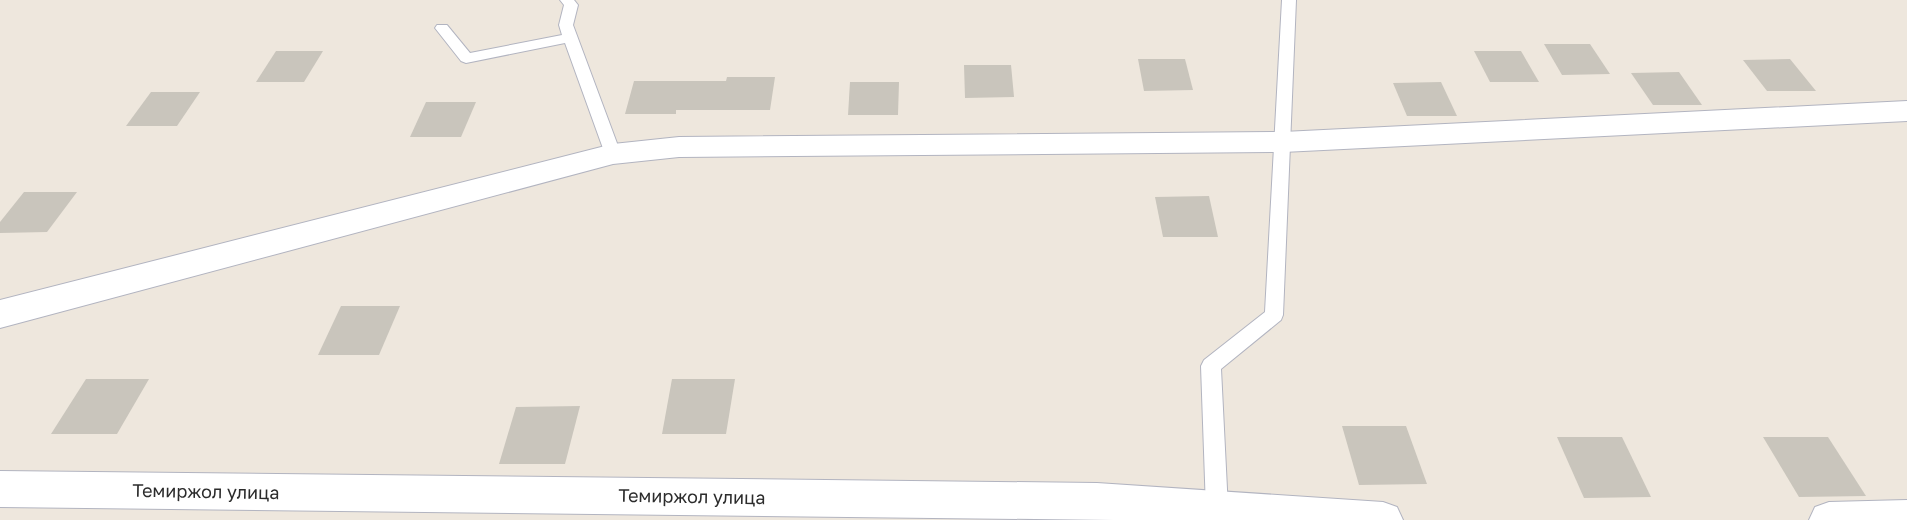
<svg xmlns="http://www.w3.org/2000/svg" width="1907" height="520" viewBox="0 0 1907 520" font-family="'Golos Text',sans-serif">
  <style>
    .building { fill: #c9c5bc }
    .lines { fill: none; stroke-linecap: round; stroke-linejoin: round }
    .service-casing { stroke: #b2b4c0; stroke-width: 2 }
    .minor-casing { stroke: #b2b4c0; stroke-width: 2 }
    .service { fill: #fff; fill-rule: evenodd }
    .minor { fill: #fff; fill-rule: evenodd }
    .labels { text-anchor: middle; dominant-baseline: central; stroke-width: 4.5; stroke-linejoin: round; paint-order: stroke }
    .street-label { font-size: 18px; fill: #2c2c2c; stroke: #fff }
  </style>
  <rect width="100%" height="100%" fill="#eee7dd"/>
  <!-- building -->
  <g class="building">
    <polygon points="1544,44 1590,44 1610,74 1562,75"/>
    <polygon points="276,51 323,51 304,82 256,82"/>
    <polygon points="1474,51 1521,51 1539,82 1490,82"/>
    <polygon points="1138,59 1185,59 1193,90 1144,91"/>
    <polygon points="1790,59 1816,91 1767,91 1743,60"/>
    <polygon points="964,65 1011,65 1014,97 965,98"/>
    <polygon points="1679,72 1702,105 1653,105 1631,73"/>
    <polygon points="727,77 775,77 770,110 676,110 676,114 625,114 634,81 726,81"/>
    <polygon points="850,82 899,82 898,115 848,115"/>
    <polygon points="1441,82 1457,116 1407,116 1393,83"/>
    <polygon points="151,92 200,92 177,126 126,126"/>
    <polygon points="426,102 476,102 461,137 410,137"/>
    <polygon points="24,192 77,192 47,232 0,233 0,222"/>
    <polygon points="1209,196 1218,237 1163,237 1155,197"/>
    <polygon points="341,306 400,306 379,355 318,355"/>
    <polygon points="86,379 149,379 117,434 51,434"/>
    <polygon points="672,379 735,379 726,434 662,434"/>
    <polygon points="580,406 565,464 499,464 516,407"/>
    <polygon points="1342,426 1406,426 1427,484 1359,485"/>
    <polygon points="1557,437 1622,437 1651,497 1584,498"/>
    <polygon points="1763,437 1828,437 1866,496 1799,497"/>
  </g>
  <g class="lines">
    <!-- service casing -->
    <g class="service-casing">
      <g id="service">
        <polygon points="560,0 574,0 578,5 573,25 621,154 619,158 613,160 605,154 565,43 466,63 461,61 435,28 437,25 447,25 470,53 562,35 559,25 564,5"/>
        <polygon points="1282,0 1296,0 1283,315 1281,320 1221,369 1228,509 1225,516 1217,519 1209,516 1206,509 1201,366 1204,360 1265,312"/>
      </g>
    </g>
    <!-- minor casing -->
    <g class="minor-casing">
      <g id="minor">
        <polygon points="1907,101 1907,121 1283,152 679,157 613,164 0,328 0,300 613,144 679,137 1283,132"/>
        <polygon points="0,471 1097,483 1383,502 1397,507 1403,520 1114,520 0,507"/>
        <polygon points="1907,500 1907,520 1809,520 1815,507 1829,502"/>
      </g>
    </g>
    <!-- service -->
    <use href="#service" class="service"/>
    <!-- minor -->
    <use href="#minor" class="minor"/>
  </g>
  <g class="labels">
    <!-- street labels -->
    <g class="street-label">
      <text transform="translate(206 491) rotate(1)">Темиржол улица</text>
      <text transform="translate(692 496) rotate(1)">Темиржол улица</text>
    </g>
  </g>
</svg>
